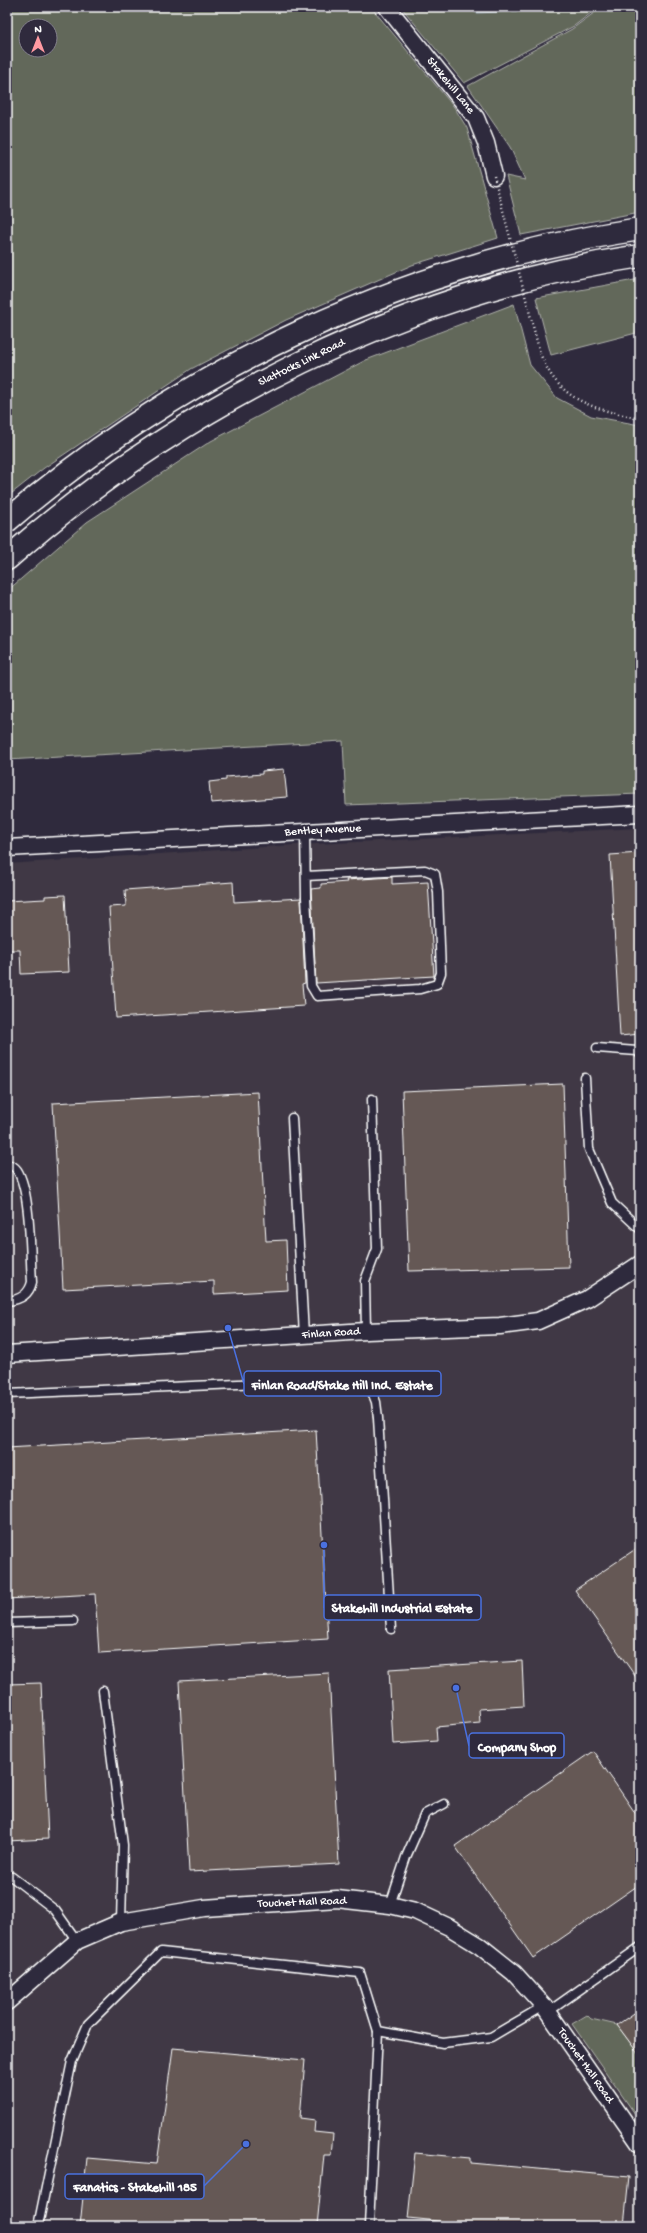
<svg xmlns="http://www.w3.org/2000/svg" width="647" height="2233" viewBox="0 0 647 2233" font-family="'Gochi Hand',sans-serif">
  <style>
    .built { fill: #3f3844 }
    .green { fill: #62675a; stroke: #b0b3ac; fill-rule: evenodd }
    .water { fill: #4e647a; stroke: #95a2af }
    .building { fill: #655955; stroke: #fff }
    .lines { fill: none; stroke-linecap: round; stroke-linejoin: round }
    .lane-casing { stroke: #fff; stroke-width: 11 }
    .street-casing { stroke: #fff; stroke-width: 19 }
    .highway-casing { stroke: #fff; stroke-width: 25 }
    .path { stroke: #fff; stroke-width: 2.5; stroke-dasharray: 1 3; stroke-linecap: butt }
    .lane { stroke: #2f2a3d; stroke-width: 8 }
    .street { stroke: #2f2a3d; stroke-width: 16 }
    .highway { stroke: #2f2a3d; stroke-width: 22 }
    .path-bridge { stroke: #fff; stroke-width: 2.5; stroke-dasharray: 1 3; stroke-linecap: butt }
    .labels { text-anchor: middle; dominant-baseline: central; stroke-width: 3.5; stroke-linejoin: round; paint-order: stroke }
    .street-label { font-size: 12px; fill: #fff; stroke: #2f2a3d }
    .leader { fill: none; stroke: #4a71e0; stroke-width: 1.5 }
    .callout-dot { fill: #4a71e0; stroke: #2f2a3d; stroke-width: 1.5 }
    .callout { fill: #2f2a3d; stroke: #4a71e0; stroke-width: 1.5 }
    .callout-label { font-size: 13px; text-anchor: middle; font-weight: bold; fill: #fff }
  </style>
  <rect width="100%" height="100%" fill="#2f2a3d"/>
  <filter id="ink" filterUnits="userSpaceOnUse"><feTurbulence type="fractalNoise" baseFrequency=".025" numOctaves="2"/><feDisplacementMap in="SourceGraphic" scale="8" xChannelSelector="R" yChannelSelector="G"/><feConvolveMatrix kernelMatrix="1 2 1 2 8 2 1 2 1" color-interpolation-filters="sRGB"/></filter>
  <g filter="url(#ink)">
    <!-- built -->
    <polygon class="built" points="640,828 640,2226 7,2226 7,864 295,845"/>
    <!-- green -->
    <g class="green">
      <path d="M7 7H371L454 107 467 128 498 238 412 265 286 320 191 369 44 468 7 497ZM26 26H50V50H26Z"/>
      <polygon points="401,7 599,7 574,26 464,83"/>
      <polygon points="602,7 640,7 640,212 521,235 506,176 525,180 510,147 468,86 572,29"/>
      <polygon points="640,279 640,332 551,355 536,298"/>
      <polygon points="514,304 530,365 557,398 591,416 640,425 640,794 346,805 343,741 7,760 7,591 87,522 211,441 366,360"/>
      <polygon points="587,2015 591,2019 617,2025 640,2056 640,2121 572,2024"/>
    </g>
    <!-- water -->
    <polygon class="water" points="468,7 562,7 549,10 476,13"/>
    <!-- building -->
    <g class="building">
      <polygon points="284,769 287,797 211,803 209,782 226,780 226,777 262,774 262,771"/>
      <polygon points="640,853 640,1034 620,1036 610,855"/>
      <polygon points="392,877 392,884 428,882 434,976 316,983 311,889 321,888 321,884 347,882 346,880"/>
      <polygon points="233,882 234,902 301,898 305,983 302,984 304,1006 116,1018 109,907 126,906 125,890"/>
      <polygon points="65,895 69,972 21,974 20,950 7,950 7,901 45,899 45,896"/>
      <polygon points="563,1084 569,1267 409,1271 402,1091"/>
      <polygon points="258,1092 266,1241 286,1240 288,1290 214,1294 214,1281 63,1289 53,1103"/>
      <polygon points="316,1430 328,1639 99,1653 95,1594 7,1599 7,1448"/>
      <polygon points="640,1546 640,1683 575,1590"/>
      <polygon points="522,1661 524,1706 479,1709 480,1723 436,1727 437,1741 393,1744 389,1669"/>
      <polygon points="329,1673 339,1864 189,1872 179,1681"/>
      <polygon points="41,1683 48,1839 7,1841 7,1684"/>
      <polygon points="593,1751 640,1820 640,1884 533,1958 455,1846"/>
      <polygon points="640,2009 640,2056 617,2025"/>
      <polygon points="173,2048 305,2060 300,2118 315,2120 314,2132 333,2134 331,2155 324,2155 317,2226 80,2226 87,2158 157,2164"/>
      <polygon points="415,2153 470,2158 470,2163 629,2177 624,2226 489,2226 408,2218"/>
    </g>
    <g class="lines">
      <!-- lane casing -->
      <g class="lane-casing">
        <g id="lane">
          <polyline points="305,832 306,897 311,986 317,996 420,989 437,984 441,973 438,892 435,874 425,870 306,876"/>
          <polyline points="597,1048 637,1051 640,1054"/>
          <polyline points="585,1078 589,1149 612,1203 640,1229"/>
          <polyline points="292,1118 304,1335"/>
          <path d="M7 1164C11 1165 15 1167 17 1170 31 1191 30 1255 32 1282 29 1295 20 1300 7 1301"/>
          <polyline points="366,1331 365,1281 377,1249 372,1099"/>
          <polyline points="7,1394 355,1379 370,1387 376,1402 378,1418 391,1629"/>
          <polyline points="7,1623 73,1621"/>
          <polyline points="103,1691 123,1845 121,1922"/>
          <polyline points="7,1876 12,1877 55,1910 77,1941"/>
          <polyline points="390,1905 406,1857 425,1814 444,1804"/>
          <polyline points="548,2012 640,1947"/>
          <polyline points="38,2226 72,2061 88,2024 161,1952 360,1973 378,2031 443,2043 491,2037 544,2006"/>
          <polyline points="369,2226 378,2031"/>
        </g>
      </g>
      <!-- street casing -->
      <g class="street-casing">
        <g id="street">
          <polyline points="387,7 476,118 486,143 494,176"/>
          <polyline points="7,848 640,814"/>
          <polyline points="7,1354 366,1331 500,1326 538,1321 587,1299 640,1264"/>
          <polyline points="7,2002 77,1941 121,1922 204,1908 337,1899 390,1905 415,1911 449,1927 480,1946 514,1973 544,2006 640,2144"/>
        </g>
      </g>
      <!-- highway casing -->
      <g class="highway-casing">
        <g id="highway">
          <path d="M7 521C186 367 407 264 640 229"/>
          <path d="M7 559C184 403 405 291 640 256"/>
        </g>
      </g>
      <!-- path -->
      <path class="path" d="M540 353C559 402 593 408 640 419"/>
      <!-- lane -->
      <use href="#lane" class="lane"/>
      <!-- street -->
      <use href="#street" class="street"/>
      <!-- highway -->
      <use href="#highway" class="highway"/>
      <!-- path-bridge -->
      <polyline class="path-bridge" points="494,176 540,353"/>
    </g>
  </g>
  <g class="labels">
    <!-- street labels -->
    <g class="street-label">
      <text transform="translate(450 86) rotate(51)">Stakehill Lane</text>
      <text transform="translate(302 363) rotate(-26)">Slattocks Link Road</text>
      <text transform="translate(323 831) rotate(-3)">Bentley Avenue</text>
      <text transform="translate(331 1334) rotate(-4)">Finlan Road</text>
      <text transform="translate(302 1903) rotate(-2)">Touchet Hall Road</text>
      <text transform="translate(585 2066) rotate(55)">Touchet Hall Road</text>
    </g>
  </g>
  <!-- callouts -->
  <path class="leader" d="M228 1328L244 1384M324 1545L324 1608M456 1688L469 1746M246 2144L204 2186"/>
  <g class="callout-dot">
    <circle cx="228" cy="1328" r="4"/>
    <circle cx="324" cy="1545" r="4"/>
    <circle cx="456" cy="1688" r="4"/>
    <circle cx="246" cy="2144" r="4"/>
  </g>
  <g class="callout">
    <rect x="244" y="1371" width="197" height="25" rx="4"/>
    <rect x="324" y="1595" width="157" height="25" rx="4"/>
    <rect x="469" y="1733" width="95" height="25" rx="4"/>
    <rect x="65" y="2174" width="139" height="25" rx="4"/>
  </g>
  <g class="callout-label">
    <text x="342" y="1389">Finlan Road/Stake Hill Ind. Estate</text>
    <text x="402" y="1612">Stakehill Industrial Estate</text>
    <text x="517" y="1751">Company Shop</text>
    <text x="135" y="2191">Fanatics - Stakehill 185</text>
  </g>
  <!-- margin -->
  <rect width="647" height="2233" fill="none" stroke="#2f2a3d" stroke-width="24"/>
  <rect x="12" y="12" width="623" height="2209" fill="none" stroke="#fff" stroke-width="1.5" filter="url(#ink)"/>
  <!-- north arrow -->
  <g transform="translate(38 38)"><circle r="19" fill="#2f2a3d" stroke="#827f8b"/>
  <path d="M0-3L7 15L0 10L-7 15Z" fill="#ff9aa2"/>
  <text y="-6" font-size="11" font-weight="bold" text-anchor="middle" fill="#ffffff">N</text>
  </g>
</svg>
